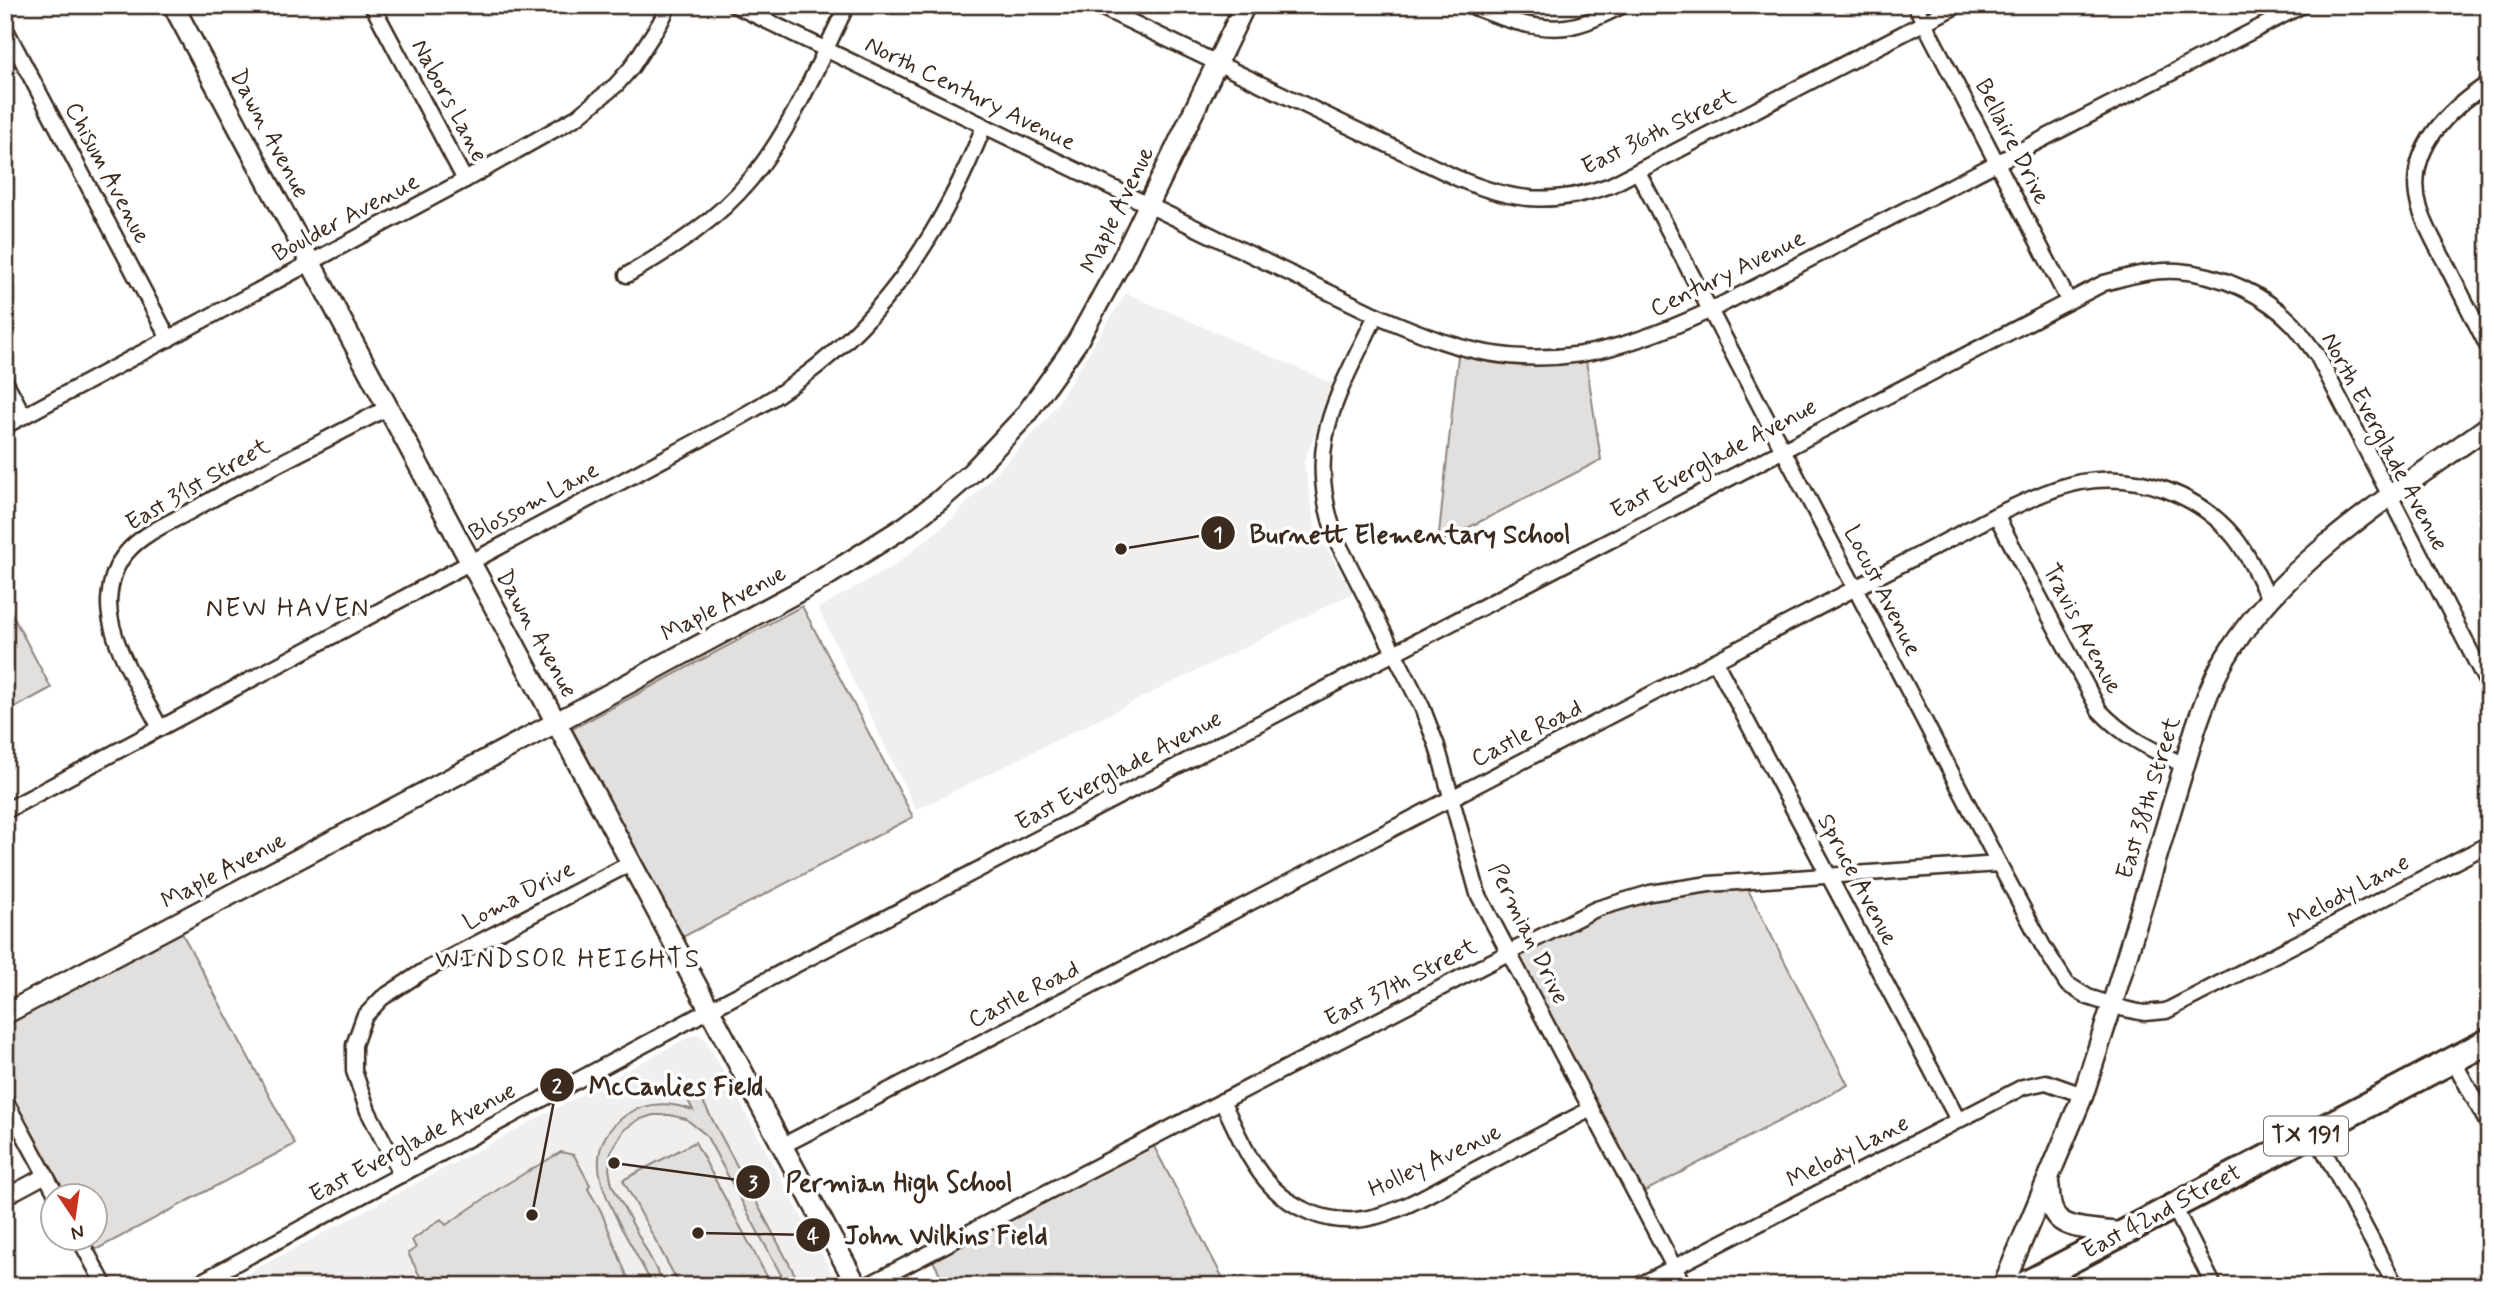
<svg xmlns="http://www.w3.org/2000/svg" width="2494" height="1291" viewBox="0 0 2494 1291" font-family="Mynerve,sans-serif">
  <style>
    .built { fill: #f1efee }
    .green { fill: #e2e0de; stroke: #8e857e; stroke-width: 2 }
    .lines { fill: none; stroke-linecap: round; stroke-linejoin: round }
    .street-casing { stroke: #3b2a1e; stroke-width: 19 }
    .secondary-casing { stroke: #3b2a1e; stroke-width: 24 }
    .highway-casing { stroke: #3b2a1e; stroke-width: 30 }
    .street { stroke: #fff; stroke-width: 14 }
    .secondary { stroke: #fff; stroke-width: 19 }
    .highway { stroke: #fff; stroke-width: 24 }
    .labels { text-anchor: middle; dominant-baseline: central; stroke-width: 7; stroke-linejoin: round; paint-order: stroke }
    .shield { fill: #fff; stroke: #766a62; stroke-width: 2 }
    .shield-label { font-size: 23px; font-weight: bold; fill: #3b2a1e }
    .street-label { font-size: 24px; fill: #3b2a1e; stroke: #fff }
    .neighbourhood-label { font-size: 26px; letter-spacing: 2px; fill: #3b2a1e; stroke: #fff }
    .leader { fill: none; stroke: #3b2a1e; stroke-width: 2.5 }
    .callout-dot { fill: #3b2a1e; stroke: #fff; stroke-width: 2.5 }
    .mark-label { font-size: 21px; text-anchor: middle; font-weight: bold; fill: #fff }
    .callout-label { font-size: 26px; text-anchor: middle; font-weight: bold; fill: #3b2a1e; stroke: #fff; stroke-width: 7; stroke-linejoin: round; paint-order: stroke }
  </style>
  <rect width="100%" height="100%" fill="#fff"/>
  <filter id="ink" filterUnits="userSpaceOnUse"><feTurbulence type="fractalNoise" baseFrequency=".0143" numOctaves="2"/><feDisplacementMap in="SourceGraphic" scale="14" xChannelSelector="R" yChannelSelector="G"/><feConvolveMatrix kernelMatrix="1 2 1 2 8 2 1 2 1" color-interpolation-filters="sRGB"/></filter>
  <g filter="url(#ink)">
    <!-- built -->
    <g class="built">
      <polygon points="1126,293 1334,384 1304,462 1316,531 1353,593 916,810 818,608 892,567 952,519 1048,418"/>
      <polygon points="699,1034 706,1040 839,1286 224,1286 693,1035"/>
    </g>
    <!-- green -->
    <g class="green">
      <polygon points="1459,346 1585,354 1601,460 1438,543"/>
      <polygon points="5,601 51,688 5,713"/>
      <polygon points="802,606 913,817 683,937 572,729"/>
      <polygon points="1744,882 1848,1085 1636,1196 1509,953 1596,909"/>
      <polygon points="176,922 295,1144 88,1254 79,1239 94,1238 94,1196 57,1196 5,1100 5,1014"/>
      <path d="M695 1087 801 1286H787L706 1135 686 1119 670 1115H653L638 1120 624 1130 611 1152 609 1169 612 1185 665 1286H653C643 1267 633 1248 622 1229 602 1190 580 1147 626 1115 647 1101 670 1102 693 1110L684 1093Z"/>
      <polygon points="1150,1139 1227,1286 946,1286 929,1253"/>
      <polygon points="695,1142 772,1286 680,1286 623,1180"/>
      <polygon points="561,1152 574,1155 590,1185 588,1189 601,1211 629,1281 638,1278 640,1286 425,1286 408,1253 416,1248 412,1240 441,1219 446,1225 503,1186"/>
    </g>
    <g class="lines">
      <!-- street casing -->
      <g class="street-casing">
        <g id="street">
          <polyline points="372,5 465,180"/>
          <path d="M734 5 1376 315C1397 324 1419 333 1441 341 1541 375 1619 353 1711 310L2303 5"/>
          <path d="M1096 5 1457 178C1513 202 1553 206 1611 185L1958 5"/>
          <path d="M1469 5C1498 17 1534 31 1566 27 1587 24 1605 14 1624 5"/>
          <polyline points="1915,5 2068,300"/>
          <polyline points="5,28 169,339"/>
          <path d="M2489 83C2446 111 2403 153 2420 209 2426 228 2436 245 2445 262 2460 291 2474 320 2489 349"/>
          <polyline points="1638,172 1999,864 2043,946 2067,984 2088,997 2125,1009 2144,1013 2166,1011 2489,844"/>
          <path d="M627 275C672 249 717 220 750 180 792 129 818 64 847 5"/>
          <path d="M1376 315C1336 400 1302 446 1337 541L1422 707 1437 746 1478 894 1684 1286"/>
          <polyline points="5,381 24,416"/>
          <polyline points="5,426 465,180 577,117 616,85 631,68 660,23 669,5"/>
          <path d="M1996 515 2099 710C2125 738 2151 749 2184 765"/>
          <polyline points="1715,661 1958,1120"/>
          <path d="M160 728C142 692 108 642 109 601 110 584 115 565 127 552 142 534 169 523 189 512 254 475 321 443 387 408"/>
          <path d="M5 811 675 453C719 429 763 407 803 377 890 313 945 225 984 126"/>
          <polyline points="2453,1060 2489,1126"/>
          <polyline points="5,1100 57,1196"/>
          <path d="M1222 1101C1237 1131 1249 1164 1273 1188 1294 1209 1325 1222 1355 1220 1394 1217 1429 1193 1463 1176 1505 1154 1548 1131 1591 1109"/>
          <polyline points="2314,1132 2396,1286"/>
          <path d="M782 1146 1996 515C2024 502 2051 488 2081 482 2138 472 2199 494 2235 538 2250 557 2259 579 2269 599"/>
          <polyline points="401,1175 368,1111 354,1071 354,1045 364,1017 382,998 422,972 631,863"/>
          <polyline points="5,1197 46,1175"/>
          <polyline points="2173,1205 2214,1286"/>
          <polyline points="79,1238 105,1286"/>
          <path d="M193 1286 709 1010 2104 283C2127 277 2153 269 2178 271 2220 274 2265 294 2294 325 2302 334 2309 345 2317 355L2489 687"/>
          <polyline points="866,1286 1508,953 1596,909 1650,893 1709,884 1999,864"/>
          <polyline points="1638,1286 2023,1087 2046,1082 2083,1095"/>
        </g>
      </g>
      <!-- secondary casing -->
      <g class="secondary-casing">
        <g id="secondary">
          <polyline points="173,5 857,1286"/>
          <polyline points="5,1014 557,722 822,579 906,526 940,500 971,473 1024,417 1077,342 1121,262 1245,5"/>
          <path d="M2048 1180C2050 1189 2049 1199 2052 1208 2059 1233 2099 1228 2121 1233"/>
          <path d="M2003 1286 2083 1095 2112 1005 2196 727C2205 701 2215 673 2231 649 2291 556 2400 490 2489 426"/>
        </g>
      </g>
      <!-- highway casing -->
      <g class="highway-casing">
        <polyline id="highway" points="2022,1286 2489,1041"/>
      </g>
      <!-- street -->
      <use href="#street" class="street"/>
      <!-- secondary -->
      <use href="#secondary" class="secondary"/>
      <!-- highway -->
      <use href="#highway" class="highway"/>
    </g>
  </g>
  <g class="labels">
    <!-- shield labels -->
    <rect class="shield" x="2264" y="1116.5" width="84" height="39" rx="5"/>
    <g class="shield-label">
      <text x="2306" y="1136">TX 191</text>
    </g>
    <!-- street labels -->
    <g class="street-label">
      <text transform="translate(970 94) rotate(26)">North Century Avenue</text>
      <text transform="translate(449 101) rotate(62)">Nabors Lane</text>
      <text transform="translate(1659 132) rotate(-26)">East 36th Street</text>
      <text transform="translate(269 134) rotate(62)">Dawn Avenue</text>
      <text transform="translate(2012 142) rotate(63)">Bellaire Drive</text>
      <text transform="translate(107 173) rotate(62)">Chisum Avenue</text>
      <text transform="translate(1118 210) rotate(-64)">Maple Avenue</text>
      <text transform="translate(346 218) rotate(-28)">Boulder Avenue</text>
      <text transform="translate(1728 274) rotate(-26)">Century Avenue</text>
      <text transform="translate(2384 442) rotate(62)">North Everglade Avenue</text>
      <text transform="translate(1714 459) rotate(-28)">East Everglade Avenue</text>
      <text transform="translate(198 485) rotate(-30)">East 31st Street</text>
      <text transform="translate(534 502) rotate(-28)">Blossom Lane</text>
      <text transform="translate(1882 591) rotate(63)">Locust Avenue</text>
      <text transform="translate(724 604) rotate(-28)">Maple Avenue</text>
      <text transform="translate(2082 629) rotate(62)">Travis Avenue</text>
      <text transform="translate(536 634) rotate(61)">Dawn Avenue</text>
      <text transform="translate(1527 734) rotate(-27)">Castle Road</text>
      <text transform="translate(1119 771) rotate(-28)">East Everglade Avenue</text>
      <text transform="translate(2149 798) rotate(-73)">East 38th Street</text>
      <text transform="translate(224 871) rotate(-28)">Maple Avenue</text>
      <text transform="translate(1857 880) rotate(62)">Spruce Avenue</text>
      <text transform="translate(2349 892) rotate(-28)">Melody Lane</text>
      <text transform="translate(519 896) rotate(-28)">Loma Drive</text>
      <text transform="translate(1528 934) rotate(64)">Permian Drive</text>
      <text transform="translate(1401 983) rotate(-27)">East 37th Street</text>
      <text transform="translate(1024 995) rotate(-27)">Castle Road</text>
      <text transform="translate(413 1143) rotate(-28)">East Everglade Avenue</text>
      <text transform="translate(1848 1152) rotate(-27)">Melody Lane</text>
      <text transform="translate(1435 1161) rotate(-25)">Holley Avenue</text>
      <text transform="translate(2162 1212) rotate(-28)">East 42nd Street</text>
    </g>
    <!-- neighbourhood labels -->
    <g class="neighbourhood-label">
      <text x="288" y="609">NEW HAVEN</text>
      <text x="568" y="960">WINDSOR HEIGHTS</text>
    </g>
  </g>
  <!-- callouts -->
  <path class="leader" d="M1121 549L1218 533M532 1215L557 1085M614 1163L753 1182M698 1233L813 1235"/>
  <g class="callout-dot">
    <circle cx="1121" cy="549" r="7"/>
    <circle cx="532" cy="1215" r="7"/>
    <circle cx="614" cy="1163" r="7"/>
    <circle cx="698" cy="1233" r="7"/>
    <circle cx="1218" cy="533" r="18"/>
    <circle cx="557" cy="1085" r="18"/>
    <circle cx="753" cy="1182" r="18"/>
    <circle cx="813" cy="1235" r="18"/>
  </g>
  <g class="mark-label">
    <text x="1218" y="541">1</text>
    <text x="557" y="1093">2</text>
    <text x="753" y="1190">3</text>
    <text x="813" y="1243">4</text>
  </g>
  <g class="callout-label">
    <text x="1410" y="543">Burnett Elementary School</text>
    <text x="676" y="1095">McCanlies Field</text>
    <text x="899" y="1191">Permian High School</text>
    <text x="946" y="1244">John Wilkins Field</text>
  </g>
  <!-- margin -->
  <rect width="2494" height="1291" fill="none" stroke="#fff" stroke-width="28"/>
  <rect x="14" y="14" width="2466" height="1263" fill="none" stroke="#3b2a1e" stroke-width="2.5" filter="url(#ink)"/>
  <!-- north arrow -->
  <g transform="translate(74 1217) rotate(167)"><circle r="33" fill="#ffffff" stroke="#b1aaa5" stroke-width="2"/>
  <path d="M0-5L12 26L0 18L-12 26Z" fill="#c8321e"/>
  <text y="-10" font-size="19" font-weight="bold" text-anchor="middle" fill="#3b2a1e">N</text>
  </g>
</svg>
